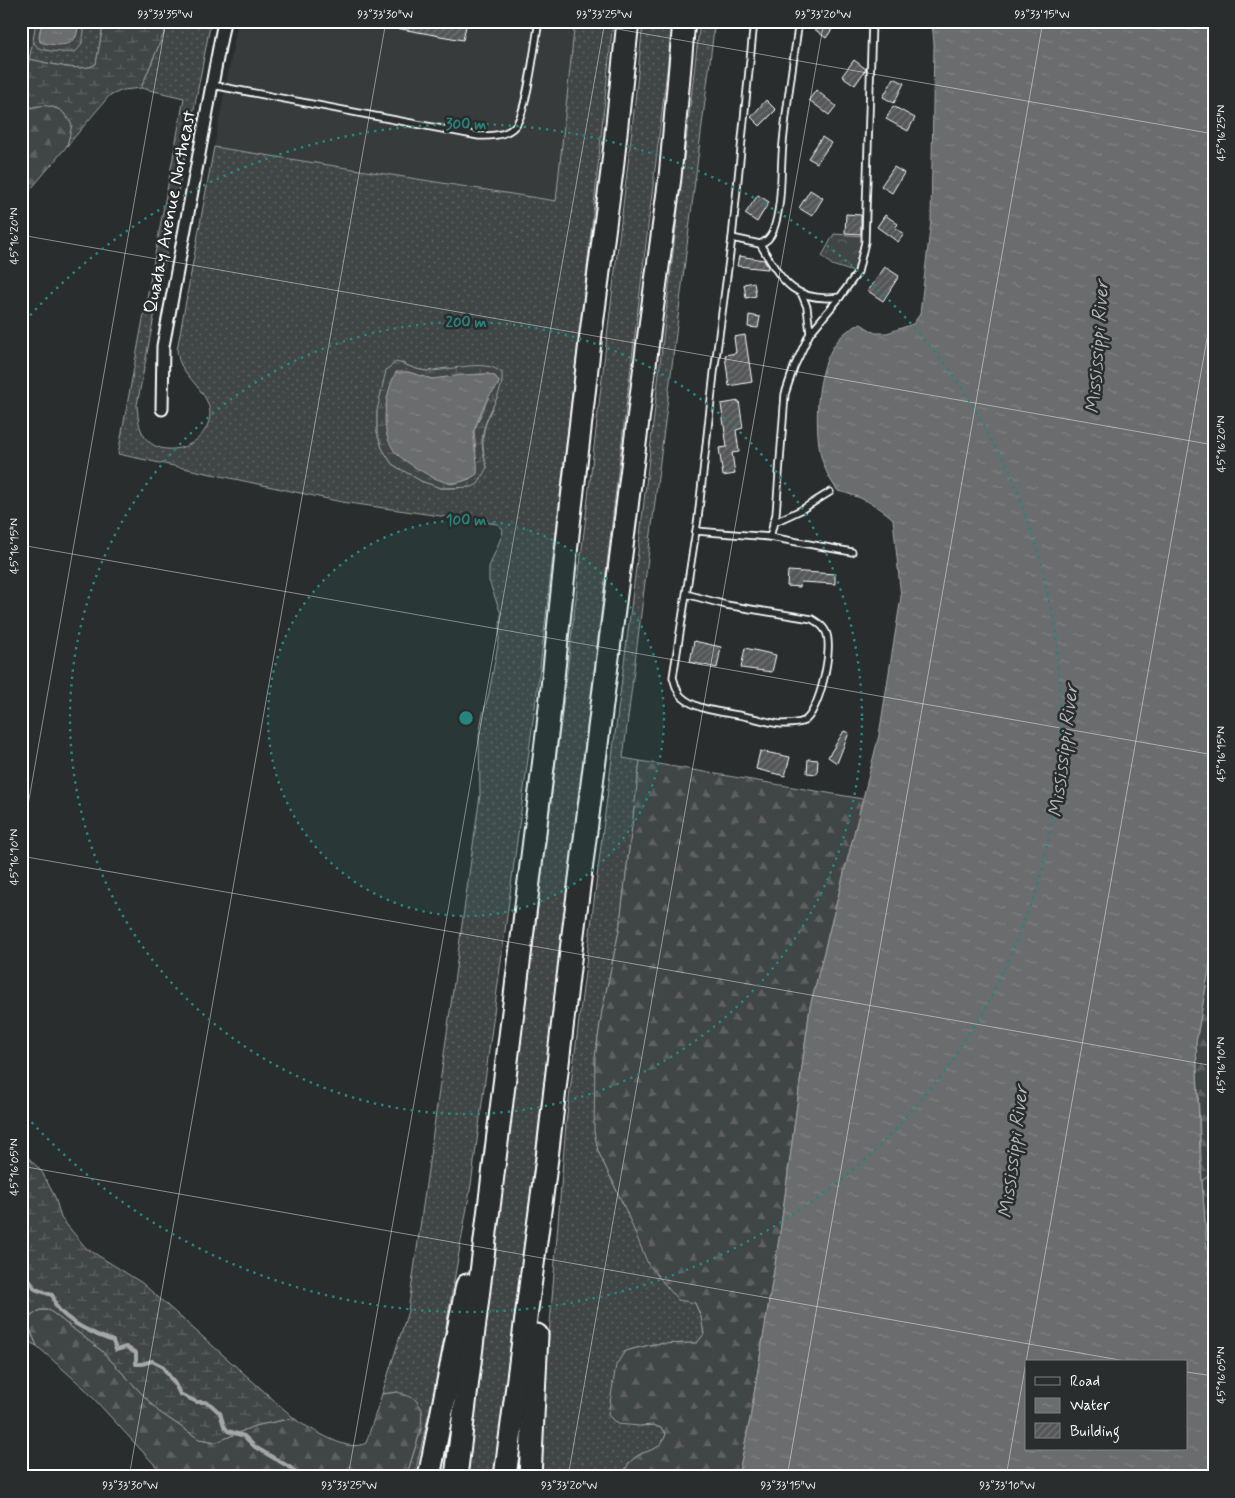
<svg xmlns="http://www.w3.org/2000/svg" width="1235" height="1498" viewBox="0 0 1235 1498" font-family="Mynerve,sans-serif">
  <style>
    .built { fill: #373a3b }
    .grass { fill: url(#grass-dots); stroke: #a0a2a2; fill-rule: evenodd }
    .forest { fill: url(#forest-firs); stroke: #a0a2a2 }
    .wetland { fill: url(#wetland-marsh); stroke: #a0a2a2; fill-rule: evenodd }
    .park { fill: url(#park-crowns); stroke: #a0a2a2 }
    .water { fill: url(#water-ripples); stroke: #a6a7a7; fill-rule: evenodd }
    .lines { fill: none; stroke-linecap: round; stroke-linejoin: round }
    .stream { stroke: #a6a7a7; stroke-width: 4 }
    .building { fill: url(#building-hatch); stroke: #fff }
    .lane-casing { stroke: #fff; stroke-width: 9 }
    .street-casing { stroke: #fff; stroke-width: 15 }
    .highway-casing { stroke: #fff; stroke-width: 25 }
    .lane { stroke: #2a2d2e; stroke-width: 5.5 }
    .street { stroke: #2a2d2e; stroke-width: 11 }
    .highway { stroke: #2a2d2e; stroke-width: 21 }
    .ticks { fill: none; stroke: #fff; stroke-width: 1; stroke-opacity: 0.45 }
    .ring { fill: none; stroke: #27847c; stroke-width: 2.5; stroke-dasharray: 2.5 5 }
    .labels { text-anchor: middle; dominant-baseline: central; stroke-width: 5; stroke-linejoin: round; paint-order: stroke }
    .street-label { font-size: 19px; fill: #fff; stroke: #2a2d2e }
    .water-label { font-size: 20px; font-style: italic; fill: #b4b6b6; stroke: #2a2d2e }
    .centre { fill: #27847c; stroke: #2a2d2e; stroke-width: 2.5 }
    .ring-label { font-size: 15px; text-anchor: middle; font-weight: bold; fill: #27847c; stroke: #2a2d2e; stroke-width: 5; stroke-linejoin: round; paint-order: stroke }
    .neatline { fill: none; stroke: #fff; stroke-width: 2 }
    .ticks-label { font-size: 12px; text-anchor: middle; fill: #fff }
  </style>
  <defs>
    <pattern id="grass-dots" width="8" height="8" patternUnits="userSpaceOnUse" patternTransform="scale(1.25)"><rect width="8" height="8" fill="#414445"/><path d="M2 2h.1M6 6h.1" fill="none" stroke="#5e6061" stroke-width="1.8" stroke-linecap="round"/></pattern>
    <pattern id="forest-firs" width="22" height="20" patternUnits="userSpaceOnUse" patternTransform="scale(1.25)"><rect width="22" height="20" fill="#414445"/><path d="M5 1l3.5 6h-7zM16 11l3.5 6h-7z" fill="#5e6061"/></pattern>
    <pattern id="wetland-marsh" width="20" height="14" patternUnits="userSpaceOnUse" patternTransform="scale(1.25)"><rect width="20" height="14" fill="#414445"/><path d="M1 5h8M5 5V1M11 12h8M15 12V8" fill="none" stroke="#5e6061"/></pattern>
    <pattern id="park-crowns" width="20" height="18" patternUnits="userSpaceOnUse" patternTransform="scale(1.25)"><rect width="20" height="18" fill="#414445"/><path d="M2 6a3 3 0 1 1 6 0M12 15a3 3 0 1 1 6 0" fill="none" stroke="#5e6061"/></pattern>
    <pattern id="water-ripples" width="26" height="14" patternUnits="userSpaceOnUse" patternTransform="scale(1.25)"><rect width="26" height="14" fill="#6a6c6d"/><path d="M2 4q2-2 4 0t4 0M15 11q2-2 4 0t4 0" fill="none" stroke="#808283"/></pattern>
    <pattern id="building-hatch" width="6" height="6" patternUnits="userSpaceOnUse" patternTransform="scale(1.25)"><rect width="6" height="6" fill="#555758"/><path d="M-1 1l2-2M0 6l6-6M5 7l2-2" fill="none" stroke="#6e7071"/></pattern>
  </defs>
  <rect width="100%" height="100%" fill="#2a2d2e"/>
  <filter id="ink" filterUnits="userSpaceOnUse"><feTurbulence type="fractalNoise" baseFrequency=".02" numOctaves="2"/><feDisplacementMap in="SourceGraphic" scale="10" xChannelSelector="R" yChannelSelector="G"/><feConvolveMatrix kernelMatrix="1 2 1 2 8 2 1 2 1" color-interpolation-filters="sRGB"/></filter>
  <g filter="url(#ink)">
    <!-- built -->
    <g class="built">
      <polygon points="21,21 36,21 26,77 21,76"/>
      <polygon points="238,21 575,21 556,201 214,147"/>
    </g>
    <!-- grass -->
    <g class="grass">
      <path d="M85 21H104L96 64C82 74 46 62 29 59L33 41 41 49 74 52 81 43Z"/>
      <path d="M169 21H211L137 405C138 414 138 424 142 432 156 463 208 449 210 414 210 396 191 382 183 368 179 363 178 356 177 350L214 147 556 201 575 21H613L592 224 538 684 471 1185 435 1388 414 1477H406L421 1429 398 1392 382 1394 408 1311 417 1249 480 795 479 735 482 718 489 693 499 639 501 614 489 581V567L502 535 503 529 497 524 342 502 118 454 184 98 141 88ZM402 363 415 369 427 371 447 368 498 395C485 423 478 436 487 467L459 488H441L421 481 392 464 382 448 377 432V411Z"/>
      <path d="M643 21H673L496 1477H466C511 1114 559 751 601 387 615 265 632 144 643 21Z"/>
      <path d="M700 21H715L623 758 640 761 619 931 602 1011 595 1058 598 1151 624 1206 695 1303 701 1317 704 1334 697 1343 654 1344 625 1351 640 1426C652 1425 658 1423 666 1434 661 1450 651 1449 639 1455 631 1459 624 1469 622 1477H541L543 1412 566 1123 640 536Z"/>
    </g>
    <!-- forest -->
    <g class="forest">
      <polygon points="46,105 61,110 73,125 67,146 21,201 21,112 30,107"/>
      <path d="M640 761 863 799 810 1007 780 1233 750 1419 738 1477H622C624 1469 631 1459 639 1455 651 1449 661 1450 666 1434L661 1428 653 1425 640 1426 617 1424 608 1415 616 1365 625 1351 654 1344 697 1343 704 1334 701 1317 695 1303 678 1300 648 1264 624 1206 598 1151 594 1131 595 1058 602 1011 619 931Z"/>
      <polygon points="1214,942 1214,1171 1202,1181 1196,1042"/>
      <path d="M40 1310H49L102 1351 158 1411 199 1439 217 1442 254 1426 294 1418 300 1423C319 1432 347 1453 366 1443L382 1394 398 1392 415 1399 422 1409 421 1429 406 1477H166L84 1388 37 1346 28 1325 31 1316Z"/>
    </g>
    <!-- wetland -->
    <g class="wetland">
      <path d="M36 21H42L39 37H76L79 21H85C84 29 84 46 76 51 72 54 46 51 41 49 37 48 35 44 33 41Z"/>
      <path d="M104 21H169L141 88 123 90 109 96 67 146 72 125C69 120 65 113 60 110 47 103 33 105 21 112V76L26 77 29 59C46 62 82 74 96 64Z"/>
      <path d="M396 362C406 364 415 370 426 371 448 372 484 357 502 373 504 395 486 412 483 433 481 445 483 455 487 467L478 484 472 487 441 488 421 481 392 464 382 448 377 432V411L386 370ZM408 372 432 379 488 374 495 376 499 382 497 387 489 396 474 431 476 451 470 479 451 484 428 475Z"/>
      <polygon points="21,1150 42,1172 55,1197 61,1218 86,1248 142,1283 294,1418 254,1426 217,1442 199,1439 158,1411 102,1351 49,1310 40,1310 31,1316 28,1325 37,1346 21,1338"/>
      <polygon points="1214,1171 1214,1330 1213,1330 1202,1181"/>
    </g>
    <!-- park -->
    <polygon class="park" points="834,234 863,236 854,272 832,265 822,256"/>
    <!-- water -->
    <g class="water">
      <path d="M42 21H79C78 26 78 33 75 38 70 48 49 45 40 42L39 37Z"/>
      <path d="M932 21H1214V942L1196 1042 1200 1156 1214 1339V1477H738L750 1419 780 1233 810 1007 879 735 901 597 893 519C877 504 859 496 838 491 828 478 821 462 819 445 814 408 818 337 861 324L875 333H887L913 324 920 314 931 221 934 44ZM1026 1362H1186V1449H1026Z"/>
      <path d="M396 372H408L432 379 462 375 488 374 495 376 499 382C497 388 493 391 490 395 485 402 476 423 474 431 472 445 479 460 477 474 470 479 461 483 452 483 440 484 408 464 398 455 394 452 388 441 387 436 382 417 387 389 396 372Z"/>
    </g>
    <g class="lines">
      <!-- stream -->
      <path class="stream" d="M21 1267 35 1289 52 1295C55 1298 54 1302 56 1306 67 1322 95 1335 113 1341L116 1350 126 1347 136 1353V1364H142L152 1361 162 1366 175 1384 180 1394 197 1402H205L210 1404 220 1413 224 1426 228 1431 244 1436 255 1447 291 1468 299 1477"/>
    </g>
    <!-- building -->
    <g class="building">
      <polygon points="391,21 467,21 463,40 390,27"/>
      <polygon points="804,21 825,21 833,28 826,38"/>
      <polygon points="854,60 866,69 855,85 842,76"/>
      <polygon points="894,78 904,83 894,103 883,97"/>
      <polygon points="816,90 836,106 829,115 809,100"/>
      <polygon points="766,100 776,110 760,126 751,117"/>
      <polygon points="893,106 915,118 908,131 886,119"/>
      <polygon points="822,137 831,143 817,163 808,158"/>
      <polygon points="894,167 904,173 892,193 881,186"/>
      <polygon points="810,190 823,198 812,216 799,208"/>
      <polygon points="758,195 769,202 757,222 745,214"/>
      <polygon points="846,214 861,215 861,234 845,233"/>
      <polygon points="885,215 898,224 895,228 904,234 898,242 877,227"/>
      <polygon points="739,256 764,260 768,267 768,269 737,266"/>
      <polygon points="885,267 899,276 883,301 868,291"/>
      <polygon points="754,282 756,296 746,298 744,284"/>
      <polygon points="749,315 760,317 758,328 748,327"/>
      <polygon points="745,335 752,382 729,386 725,355 736,353 734,337"/>
      <polygon points="739,401 743,428 736,430 739,452 732,453 735,474 723,476 719,448 727,447 721,404"/>
      <polygon points="788,571 835,574 835,584 801,582 800,587 787,586"/>
      <polygon points="694,641 721,647 717,668 690,662"/>
      <polygon points="745,648 776,655 772,672 741,668"/>
      <polygon points="844,731 849,733 837,763 828,757"/>
      <polygon points="760,751 790,757 785,776 756,769"/>
      <polygon points="808,759 818,760 817,774 807,773"/>
    </g>
    <g class="lines">
      <!-- lane casing -->
      <g class="lane-casing">
        <g id="lane">
          <path d="M754 21 732 238 760 244C782 280 792 303 840 297L858 272 865 242 872 21"/>
          <path d="M212 85 479 136C491 136 506 136 515 126 527 114 535 42 539 21"/>
          <path d="M760 244C767 241 770 238 773 231 783 204 780 172 783 143 787 102 793 62 799 21"/>
          <polyline points="810,333 840,297"/>
          <polyline points="773,523 801,510 830,492"/>
          <polyline points="696,531 770,537 776,514 785,394 794,367 810,333 807,307 802,295"/>
          <polyline points="770,537 852,552"/>
          <path d="M686 594 726 605 812 619C817 622 823 625 826 632 834 648 819 713 804 721 797 724 788 724 781 724 770 723 759 719 748 717 727 712 699 712 682 697 677 693 675 684 673 677L698 518 714 373 732 238"/>
        </g>
      </g>
      <!-- street casing -->
      <g class="street-casing">
        <polyline id="street" points="162,409 163,346 224,21"/>
      </g>
      <!-- highway casing -->
      <g class="highway-casing">
        <g id="highway">
          <polyline points="429,1477 467,1285"/>
          <polyline points="456,1477 548,726 569,525 591,333 612,171 628,21"/>
          <polyline points="505,1477 547,1158 573,934 648,341 670,177 684,21"/>
          <polyline points="530,1477 537,1335"/>
        </g>
      </g>
      <!-- lane -->
      <use href="#lane" class="lane"/>
      <!-- street -->
      <use href="#street" class="street"/>
      <!-- highway -->
      <use href="#highway" class="highway"/>
    </g>
  </g>
  <!-- ticks -->
  <path class="ticks" d="M572 21 1214 134M21 235 1214 445M21 545 1214 755M21 845 166 21M21 856 1214 1066M21 1166 1131 1362M1026 1362 1214 299M1186 1372 1214 1376M21 1477H22M129 1477 386 21M348 1477 605 21M568 1477 824 21M787 1477 1043 21M1006 1477 1026 1362"/>
  <!-- distance rings -->
  <circle cx="466" cy="718" r="198" fill="#27847c" fill-opacity=".12"/>
  <g class="ring">
    <circle cx="466" cy="718" r="198"/>
    <circle cx="466" cy="718" r="396"/>
    <path d="M25 321A594 594 0 1 1 25 1115"/>
  </g>
  <g class="labels">
    <!-- street labels -->
    <g class="street-label">
      <text transform="translate(170 212) rotate(-79)">Quaday Avenue Northeast</text>
    </g>
    <!-- water labels -->
    <g class="water-label">
      <text transform="translate(1098 347) rotate(-86)">Mississippi River</text>
      <text transform="translate(1064 751) rotate(-83)">Mississippi River</text>
      <text transform="translate(1014 1152) rotate(-83)">Mississippi River</text>
    </g>
  </g>
  <circle cx="466" cy="718" r="8" class="centre"/>
  <g class="ring-label">
    <text x="466" y="129">300 m</text>
    <text x="466" y="327">200 m</text>
    <text x="466" y="525">100 m</text>
  </g>
  <!-- margin -->
  <rect width="1235" height="1498" fill="none" stroke="#2a2d2e" stroke-width="55"/>
  <!-- legend -->
  <rect x="1025" y="1360" width="162" height="90" fill="#2a2d2e" stroke="#7f8182"/>
  <rect x="1035" y="1377" width="25" height="8" fill="#2a2d2e" stroke="#7f8182"/>
  <text x="1070" y="1386" font-size="15" fill="#ffffff">Road</text>
  <rect x="1035" y="1398" width="25" height="15" fill="url(#water-ripples)" stroke="#7f8182"/>
  <text x="1070" y="1410" font-size="15" fill="#ffffff">Water</text>
  <rect x="1035" y="1423" width="25" height="15" fill="url(#building-hatch)" stroke="#7f8182"/>
  <text x="1070" y="1436" font-size="15" fill="#ffffff">Building</text>
  <rect x="28" y="28" width="1180" height="1442" class="neatline"/>
  <g class="ticks-label">
    <text x="165" y="18">93°33'35"W</text>
    <text x="385" y="18">93°33'30"W</text>
    <text x="604" y="18">93°33'25"W</text>
    <text x="823" y="18">93°33'20"W</text>
    <text x="1042" y="18">93°33'15"W</text>
    <text transform="translate(1221 133) rotate(-90)" y="4">45°16'25"N</text>
    <text transform="translate(14 236) rotate(-90)" y="4">45°16'20"N</text>
    <text transform="translate(1221 444) rotate(-90)" y="4">45°16'20"N</text>
    <text transform="translate(14 546) rotate(-90)" y="4">45°16'15"N</text>
    <text transform="translate(1221 754) rotate(-90)" y="4">45°16'15"N</text>
    <text transform="translate(14 857) rotate(-90)" y="4">45°16'10"N</text>
    <text transform="translate(1221 1065) rotate(-90)" y="4">45°16'10"N</text>
    <text transform="translate(14 1167) rotate(-90)" y="4">45°16'05"N</text>
    <text transform="translate(1221 1375) rotate(-90)" y="4">45°16'05"N</text>
    <text x="130" y="1489">93°33'30"W</text>
    <text x="349" y="1489">93°33'25"W</text>
    <text x="569" y="1489">93°33'20"W</text>
    <text x="788" y="1489">93°33'15"W</text>
    <text x="1007" y="1489">93°33'10"W</text>
  </g>
</svg>
